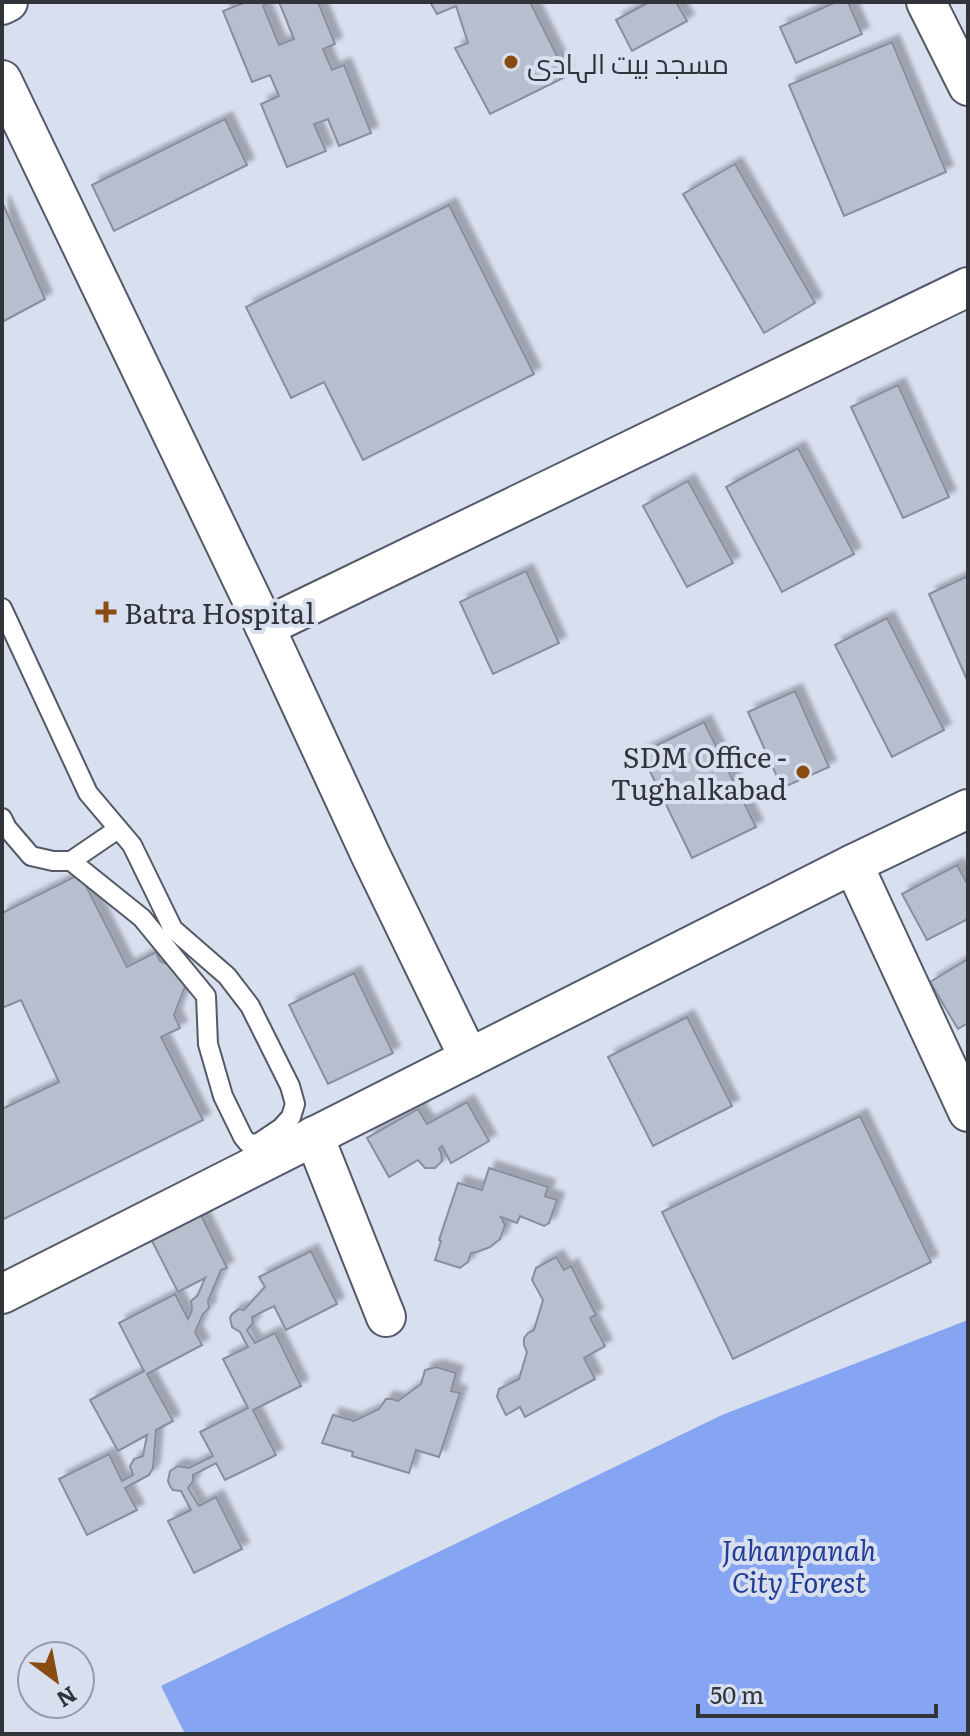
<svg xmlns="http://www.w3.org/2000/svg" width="970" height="1736" viewBox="0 0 970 1736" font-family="Literata,Cairo,serif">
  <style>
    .forest { fill: #85a4f1 }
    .building { fill: #b7bece; stroke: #878e9d; stroke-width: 2; filter: url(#shadow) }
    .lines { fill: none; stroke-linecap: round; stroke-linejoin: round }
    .service-casing { stroke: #535967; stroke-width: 22 }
    .minor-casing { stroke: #535967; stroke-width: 42 }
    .service { stroke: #fff; stroke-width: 18 }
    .minor { stroke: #fff; stroke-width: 38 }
    .poi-dot { fill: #8a4b10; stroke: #d8dfef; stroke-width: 3 }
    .labels { text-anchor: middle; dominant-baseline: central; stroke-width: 8; stroke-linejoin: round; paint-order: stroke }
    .poi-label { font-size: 28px; fill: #31343b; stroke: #d8dfef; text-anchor: start }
    .park-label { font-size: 28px; font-style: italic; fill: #233d96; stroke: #d8dfef }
  </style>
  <defs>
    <filter id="shadow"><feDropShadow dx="7" dy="-7" stdDeviation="2" flood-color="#0004"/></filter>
  </defs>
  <rect width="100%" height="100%" fill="#d8dfef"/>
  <!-- forest -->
  <polygon class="forest" points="968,1320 968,1734 185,1734 161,1686 722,1415"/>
  <!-- building -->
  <g class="building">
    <polygon points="246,2 268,2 263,6 279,45 294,39 279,2 318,2 335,44 323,49 332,70 344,65 371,133 339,146 328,119 314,124 326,151 287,167 261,104 279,96 270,75 252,82 223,11"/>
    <polygon points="430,2 530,2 567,76 490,114 455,48 468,43 456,6 437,14"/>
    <polygon points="649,2 676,2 687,21 632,51 616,20"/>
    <polygon points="836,2 848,2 862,34 796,63 780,27"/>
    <polygon points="892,42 946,172 844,216 789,85"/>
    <polygon points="225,119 247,165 114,231 92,185"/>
    <polygon points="735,164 815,303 764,333 683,194"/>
    <polygon points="2,202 45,299 2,322"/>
    <polygon points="449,205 534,374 363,460 324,382 291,398 246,307"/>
    <polygon points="898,385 949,497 903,518 851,407"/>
    <polygon points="798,448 854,554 782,592 726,487"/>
    <polygon points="688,481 733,563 687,587 643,506"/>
    <polygon points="526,571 559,643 493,674 460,602"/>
    <polygon points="968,576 968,682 929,594"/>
    <polygon points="887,618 944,730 892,757 835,645"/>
    <polygon points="795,691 829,767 782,788 748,712"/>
    <polygon points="704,722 756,827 692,858 641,753"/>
    <polygon points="957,865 968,885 968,919 927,940 902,894"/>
    <polygon points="80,874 127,967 156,952 160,961 174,967 186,984 174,1015 180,1028 161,1037 203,1120 2,1220 2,1109 59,1082 21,1000 2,1008 2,913"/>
    <polygon points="968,959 968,1023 958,1029 930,982"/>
    <polygon points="354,973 393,1053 328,1084 289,1005"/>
    <polygon points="687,1017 732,1106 653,1146 608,1057"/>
    <polygon points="467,1102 489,1141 451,1163 442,1146 439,1149 441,1152 442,1161 435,1168 425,1168 418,1160 389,1177 367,1138 418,1109 427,1124"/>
    <polygon points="860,1116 931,1262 733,1359 662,1212"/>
    <polygon points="489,1168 548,1187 545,1196 557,1200 549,1223 544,1226 520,1216 517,1223 501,1217 505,1225 500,1239 490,1247 477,1252 471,1253 468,1262 460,1268 435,1260 441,1241 439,1240 458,1183 482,1190"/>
    <polygon points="201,1215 227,1268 221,1270 208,1301 209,1308 203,1314 195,1332 202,1345 147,1374 173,1421 156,1430 153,1468 149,1475 125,1488 137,1510 87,1535 59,1479 109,1454 122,1481 133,1475 130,1466 134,1459 143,1456 147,1435 118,1451 90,1400 144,1371 119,1323 175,1294 188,1319 192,1310 191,1301 198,1295 205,1278 178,1292 151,1239"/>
    <polygon points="311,1251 337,1304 286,1330 274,1306 252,1317 253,1323 247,1330 255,1343 275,1333 301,1386 253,1410 276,1455 225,1480 216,1463 193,1475 193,1481 188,1488 199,1506 216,1497 242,1549 194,1573 168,1521 191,1510 181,1491 173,1490 170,1486 168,1481 170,1471 178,1466 189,1468 213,1456 200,1432 248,1408 223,1359 248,1347 240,1332 232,1327 230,1318 232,1314 239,1309 244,1310 265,1287 259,1277"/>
    <polygon points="556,1257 564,1270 571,1266 596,1315 590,1318 605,1346 584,1358 595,1379 525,1417 520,1407 506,1415 497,1397 499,1389 519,1379 527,1352 524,1345 524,1338 528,1333 534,1330 543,1300 532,1280 536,1268"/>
    <polygon points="436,1367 456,1373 451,1391 460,1393 439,1457 416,1450 409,1473 352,1456 353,1452 322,1443 333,1415 354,1421 379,1409 386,1399 392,1399 398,1401 421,1384 425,1370"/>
  </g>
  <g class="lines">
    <!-- service casing -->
    <g class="service-casing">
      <g id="service">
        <polyline points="2,608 88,793 132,845 173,929 227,976 250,1006 290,1086 295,1104 291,1117 281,1128 257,1144 248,1143 243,1137 223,1096 208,1044 206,996 142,918 71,861 53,861 31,856 7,828 2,818"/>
        <polyline points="71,861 118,829"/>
      </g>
    </g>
    <!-- minor casing -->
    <g class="minor-casing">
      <g id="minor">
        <polyline points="926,2 968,86"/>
        <polyline points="2,5 8,2"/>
        <polyline points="2,80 265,627 371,856 469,1058"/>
        <polyline points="265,627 968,287"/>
        <polyline points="853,864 968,1112"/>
        <polyline points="314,1136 386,1317"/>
        <polyline points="2,1294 853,864 968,809"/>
      </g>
    </g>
    <!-- service -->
    <use href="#service" class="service"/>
    <!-- minor -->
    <use href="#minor" class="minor"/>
  </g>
  <!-- markers -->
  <g class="poi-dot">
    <circle cx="511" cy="62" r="8"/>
    <path d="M102 600h8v8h8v8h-8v8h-8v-8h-8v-8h8z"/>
    <circle cx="803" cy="772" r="8"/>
  </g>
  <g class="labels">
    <!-- poi labels -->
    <g class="poi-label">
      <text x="527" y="62">مسجد بیت الہادی</text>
      <text x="124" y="612">Batra Hospital</text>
      <text x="787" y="756" text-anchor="end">SDM Office -<tspan x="787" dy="32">Tughalkabad</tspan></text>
    </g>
    <!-- park labels -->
    <g class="park-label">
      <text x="799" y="1549">Jahanpanah<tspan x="799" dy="32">City Forest</tspan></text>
    </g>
  </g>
  <!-- border -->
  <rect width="970" height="1736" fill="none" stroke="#31343b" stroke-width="8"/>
  <!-- north arrow -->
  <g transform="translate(56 1680) rotate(148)"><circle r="38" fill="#d8dfef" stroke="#959ba7" stroke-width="2"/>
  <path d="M0-6L14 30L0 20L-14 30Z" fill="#8a4b10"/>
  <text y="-12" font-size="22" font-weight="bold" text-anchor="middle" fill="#31343b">N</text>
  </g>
  <!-- scale -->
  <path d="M698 1704v12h238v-12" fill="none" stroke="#31343b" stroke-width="4"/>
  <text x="710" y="1704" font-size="24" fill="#31343b" stroke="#d8dfef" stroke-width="6" paint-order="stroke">50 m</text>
</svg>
